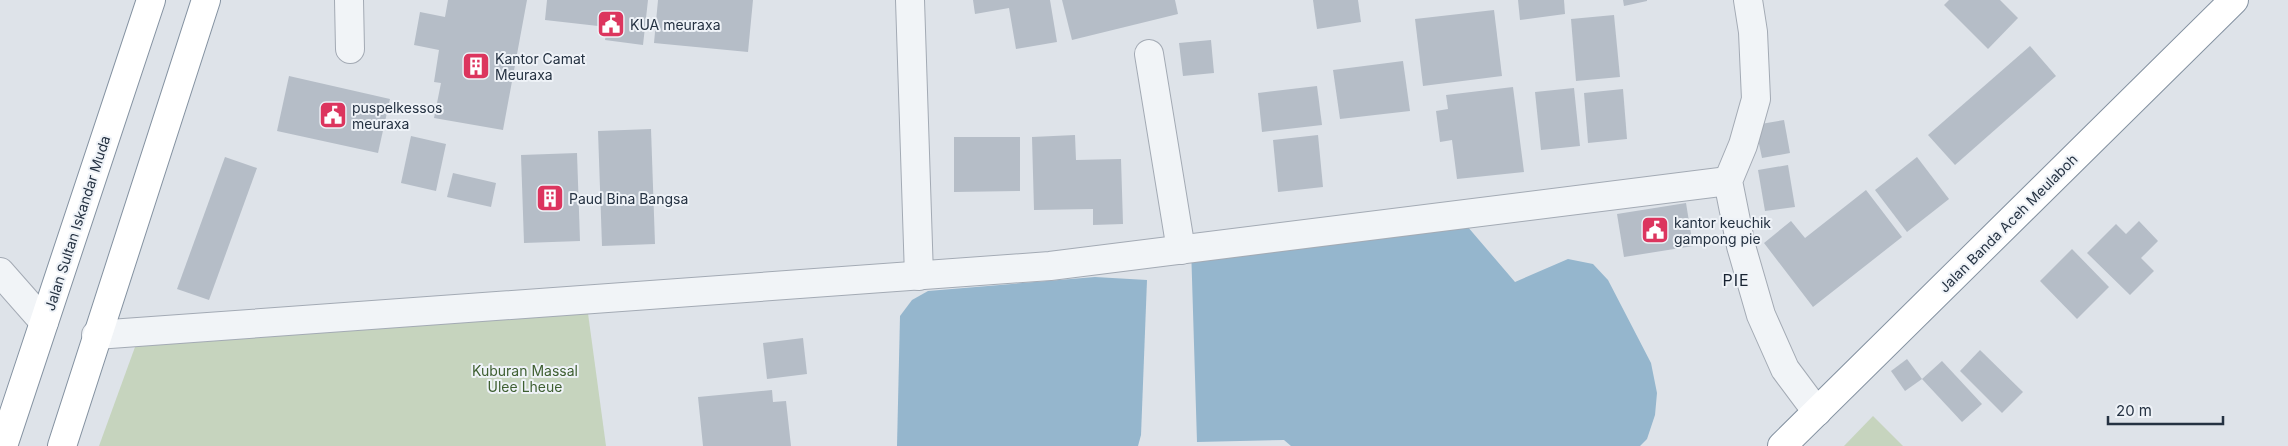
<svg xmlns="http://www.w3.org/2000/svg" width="2288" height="446" viewBox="0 0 2288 446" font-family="Inter,sans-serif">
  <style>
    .green { fill: #c6d4be }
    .water { fill: #95b6cd }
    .building { fill: #b5bdc7 }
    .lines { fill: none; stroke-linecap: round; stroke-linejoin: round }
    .minor-casing { stroke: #a3aab4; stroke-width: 30 }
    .highway-casing { stroke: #8492a1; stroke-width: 30 }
    .minor { stroke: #f1f4f7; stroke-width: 28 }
    .highway { stroke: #fff; stroke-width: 28 }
    .labels { text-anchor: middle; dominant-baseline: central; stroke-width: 4; stroke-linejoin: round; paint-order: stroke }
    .poi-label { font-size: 14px; fill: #253242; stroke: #eef2f7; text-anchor: start }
    .street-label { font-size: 14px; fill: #253242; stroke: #eef2f7 }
    .park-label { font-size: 14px; fill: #3e5f31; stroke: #eef2f7 }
    .quarter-label { font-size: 16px; letter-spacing: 1px; fill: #182332; stroke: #eef2f7 }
  </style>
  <rect width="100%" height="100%" fill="#dee3e9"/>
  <!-- green -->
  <g class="green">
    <polygon points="587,306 606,446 99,446 139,336"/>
    <polygon points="1873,416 1903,446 1844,446"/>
  </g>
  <!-- water -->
  <g class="water">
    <polygon points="1467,226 1515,282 1568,259 1593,264 1608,280 1651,363 1657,393 1655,415 1647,439 1640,446 1291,446 1284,440 1197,442 1191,246"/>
    <polygon points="1095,277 1147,280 1141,435 1138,446 897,446 900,316 912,300 928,291"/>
  </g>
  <!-- building -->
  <g class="building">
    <polygon points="448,0 527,0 503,130 434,118 441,83 434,82 439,50 414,45 420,12 445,17"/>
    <polygon points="547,0 648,0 643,45 605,40 607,27 545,20"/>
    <polygon points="658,0 753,0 748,52 654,43"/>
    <polygon points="973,0 1050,0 1057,42 1016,49 1009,8 975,14"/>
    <polygon points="1062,0 1175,0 1178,14 1072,40"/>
    <polygon points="1313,0 1358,0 1361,22 1317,29"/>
    <polygon points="1518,0 1564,0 1565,14 1520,20"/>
    <polygon points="1623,0 1647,0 1647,1 1624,6"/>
    <polygon points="1949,0 2000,0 2018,18 1988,49 1944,5"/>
    <polygon points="1494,10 1502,76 1423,86 1415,19"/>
    <polygon points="1614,15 1620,77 1576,81 1571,19"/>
    <polygon points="1211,40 1214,73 1183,76 1179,43"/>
    <polygon points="2030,46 2056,76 1955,165 1928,135"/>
    <polygon points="1403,61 1410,111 1340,119 1333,70"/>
    <polygon points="289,76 390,99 378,153 277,131"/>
    <polygon points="1317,86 1322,125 1262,132 1258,93"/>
    <polygon points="1513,87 1524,172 1457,179 1452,140 1440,142 1436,111 1448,109 1446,95"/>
    <polygon points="1574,88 1580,146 1541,150 1535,92"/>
    <polygon points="1623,89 1627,139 1588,143 1584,93"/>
    <polygon points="1784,120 1790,153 1762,158 1755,125"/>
    <polygon points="651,129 655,244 602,246 598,131"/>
    <polygon points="1075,135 1076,160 1121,159 1123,224 1093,225 1093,209 1034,210 1032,137"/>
    <polygon points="1318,135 1323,187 1278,192 1273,140"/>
    <polygon points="411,136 446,144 436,191 401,183"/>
    <polygon points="954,137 1020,137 1020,191 954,192"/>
    <polygon points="577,153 580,241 524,243 521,155"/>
    <polygon points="225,157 257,168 209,300 177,289"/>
    <polygon points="1917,157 1949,199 1907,232 1875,190"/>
    <polygon points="1788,165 1795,207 1765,211 1758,170"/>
    <polygon points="453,173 496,183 491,207 447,197"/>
    <polygon points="1866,190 1902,237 1813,307 1764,243 1791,221 1805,238"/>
    <polygon points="1686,203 1693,246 1624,257 1617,214"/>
    <polygon points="2139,221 2158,241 2141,258 2154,271 2130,295 2087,253 2116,224 2126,234"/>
    <polygon points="2072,249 2109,287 2077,319 2040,281"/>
    <polygon points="803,338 807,374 767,379 763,343"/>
    <polygon points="1980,350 2023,392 2002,413 1960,371"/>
    <polygon points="1907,359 1922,379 1905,391 1891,371"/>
    <polygon points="1942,361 1982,404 1962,422 1922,379"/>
    <polygon points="772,390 773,402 786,401 791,446 703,446 698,397"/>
  </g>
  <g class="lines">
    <!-- minor casing -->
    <g class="minor-casing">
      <g id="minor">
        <polyline points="349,0 350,49"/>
        <polyline points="910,0 919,276"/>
        <polyline points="1748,0 1753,32 1756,99 1743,145 1728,181 1741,246 1761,315 1785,369 1817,412"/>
        <polyline points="1149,54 1181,250"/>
        <polyline points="0,272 44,322"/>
        <polyline points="96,335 1050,266 1728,181"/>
      </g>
    </g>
    <!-- highway casing -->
    <g class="highway-casing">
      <g id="highway">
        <polyline points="3,446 151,0"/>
        <polyline points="62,446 206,0"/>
        <polyline points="1782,446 2234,0"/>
      </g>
    </g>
    <!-- minor -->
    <use href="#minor" class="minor"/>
    <!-- highway -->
    <use href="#highway" class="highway"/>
  </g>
  <!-- icons -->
  <defs>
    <g id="civic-square" transform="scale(1.4375)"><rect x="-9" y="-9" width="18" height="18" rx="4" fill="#dc355e" stroke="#eef2f7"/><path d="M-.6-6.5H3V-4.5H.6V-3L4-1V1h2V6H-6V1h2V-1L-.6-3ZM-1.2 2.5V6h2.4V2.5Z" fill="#fff"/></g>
    <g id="building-square" transform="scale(1.4375)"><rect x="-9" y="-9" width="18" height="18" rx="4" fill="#dc355e" stroke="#eef2f7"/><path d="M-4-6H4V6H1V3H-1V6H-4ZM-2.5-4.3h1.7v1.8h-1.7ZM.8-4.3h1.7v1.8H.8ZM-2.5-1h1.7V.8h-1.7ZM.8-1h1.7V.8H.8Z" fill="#fff"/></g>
  </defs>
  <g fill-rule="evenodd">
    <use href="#civic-square" x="611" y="24"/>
    <use href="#building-square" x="476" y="66"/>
    <use href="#civic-square" x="333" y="115"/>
    <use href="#building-square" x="550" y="198"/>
    <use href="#civic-square" x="1655" y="230"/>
  </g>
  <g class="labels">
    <!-- poi labels -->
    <g class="poi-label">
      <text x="630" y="24">KUA meuraxa</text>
      <text x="495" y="58">Kantor Camat<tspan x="495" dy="16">Meuraxa</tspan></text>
      <text x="352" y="107">puspelkessos<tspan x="352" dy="16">meuraxa</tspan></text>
      <text x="569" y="198">Paud Bina Bangsa</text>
      <text x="1674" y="222">kantor keuchik<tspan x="1674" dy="16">gampong pie</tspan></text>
    </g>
    <!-- street labels -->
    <g class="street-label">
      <text transform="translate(77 223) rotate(-72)">Jalan Sultan Iskandar Muda</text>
      <text transform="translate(2008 223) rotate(-45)">Jalan Banda Aceh Meulaboh</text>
    </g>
    <!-- park labels -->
    <g class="park-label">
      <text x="525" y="370">Kuburan Massal<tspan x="525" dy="16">Ulee Lheue</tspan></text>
    </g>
    <!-- quarter labels -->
    <g class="quarter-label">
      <text x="1736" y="280">PIE</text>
    </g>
  </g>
  <!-- scale -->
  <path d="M2108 416v8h115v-8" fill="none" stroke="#253242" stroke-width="2.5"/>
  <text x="2116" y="416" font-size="15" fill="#253242" stroke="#eef2f7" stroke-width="4" paint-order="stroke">20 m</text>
</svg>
